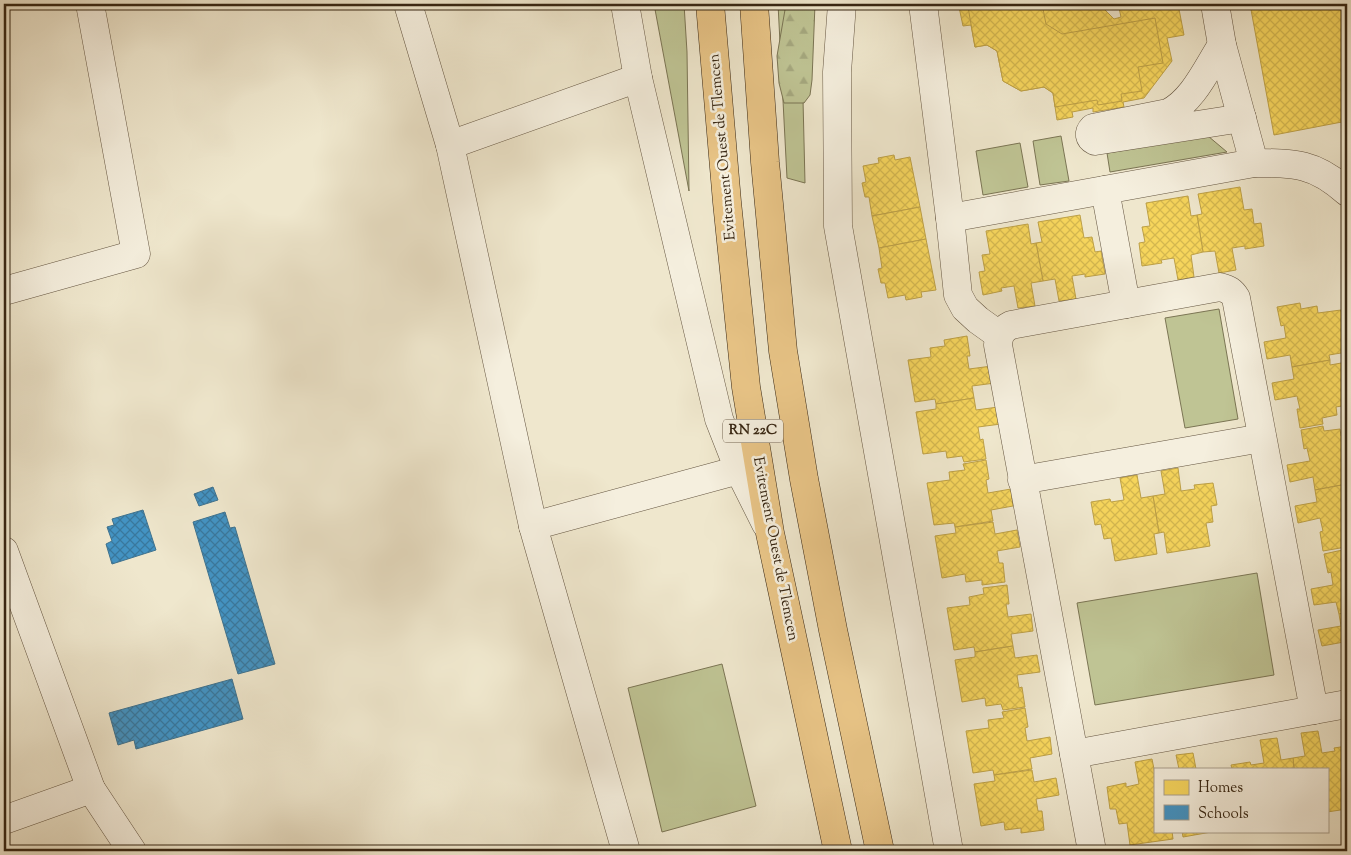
<svg xmlns="http://www.w3.org/2000/svg" width="1351" height="855" viewBox="0 0 1351 855" font-family="'Sorts Mill Goudy',serif">
  <style>
    .green { fill: #bfc494; stroke: #7b7554 }
    .forest { fill: url(#forest-firs); stroke: #7b7554 }
    .homes { fill: url(#homes-cross-hatch); stroke: #bda046 }
    .schools { fill: url(#schools-cross-hatch); stroke: #3f728e }
    .lines { fill: none; stroke-linecap: round; stroke-linejoin: round }
    .minor-casing { stroke: #655642; stroke-width: 29 }
    .highway-casing { stroke: #372613; stroke-width: 29 }
    .minor { stroke: #f5efde; stroke-width: 28 }
    .highway { stroke: #e8c486; stroke-width: 28 }
    .labels { text-anchor: middle; dominant-baseline: central; stroke-width: 5; stroke-linejoin: round; paint-order: stroke }
    .shield { fill: #f5efde; stroke: #706250; stroke-width: 1 }
    .shield-label { font-size: 14px; font-weight: bold; fill: #372613 }
    .street-label { font-size: 15px; fill: #372613; stroke: #f5efde }
  </style>
  <defs>
    <pattern id="forest-firs" width="22" height="20" patternUnits="userSpaceOnUse" patternTransform="scale(1.25)"><rect width="22" height="20" fill="#bfc494"/><path d="M5 1l3.5 6h-7zM16 11l3.5 6h-7z" fill="#a5a87f"/></pattern>
    <pattern id="homes-cross-hatch" width="8" height="8" patternUnits="userSpaceOnUse" patternTransform="scale(1.25)"><rect width="8" height="8" fill="#f6d55c"/><path d="M0 0l8 8M0 8l8-8" fill="none" stroke="#d4b74f"/></pattern>
    <pattern id="schools-cross-hatch" width="8" height="8" patternUnits="userSpaceOnUse" patternTransform="scale(1.25)"><rect width="8" height="8" fill="#4393c3"/><path d="M0 0l8 8M0 8l8-8" fill="none" stroke="#39789d"/></pattern>
  </defs>
  <rect width="100%" height="100%" fill="#efe7cd"/>
  <filter id="stains"><feTurbulence type="fractalNoise" baseFrequency=".004" numOctaves="4"/><feColorMatrix values="0 0 0 0 .2 0 0 0 0 .09 0 0 0 0 .02 0 0 0 .5 -.17"/></filter>
  <radialGradient id="worn" r=".72"><stop offset=".6" stop-color="#630" stop-opacity="0"/><stop offset="1" stop-color="#630" stop-opacity=".3"/></radialGradient>
  <!-- green -->
  <g class="green">
    <polygon points="654,4 684,4 687,52 689,191"/>
    <polygon points="778,4 806,4 802,58 805,183 787,178"/>
    <polygon points="1061,136 1069,181 1040,185 1033,141"/>
    <polygon points="1208,136 1227,152 1110,172 1107,153"/>
    <polygon points="1020,143 1028,187 983,195 976,151"/>
    <polygon points="1219,309 1238,419 1185,428 1165,318"/>
    <polygon points="1257,573 1274,675 1095,705 1077,603"/>
    <polygon points="722,664 756,806 662,832 628,688"/>
  </g>
  <!-- forest -->
  <polygon class="forest" points="786,4 815,4 812,80 810,95 804,103 784,103 779,83 777,56"/>
  <!-- homes -->
  <g class="homes">
    <polygon points="954,4 1099,4 1114,19 1121,17 1119,8 1108,4 1178,4 1184,35 1167,38 1172,61 1144,98 1123,102 1124,107 1093,112 1093,108 1072,112 1073,117 1057,120 1053,93 1044,87 1021,91 1003,81 997,51 987,45 975,47 971,25 963,26 959,7 955,8"/>
    <polygon points="963,4 1042,4 1046,24 1062,34 1155,18 1163,63 1138,67 1142,91 1121,94 1122,101 1098,105 1097,100 1055,107 1053,93 1044,87 1021,91 1003,81 997,51 987,45 975,47 968,7 964,8"/>
    <polygon points="1250,4 1347,4 1347,121 1274,135"/>
    <polygon points="894,155 895,160 910,157 920,207 872,216 869,197 865,197 862,183 866,182 863,166 879,163 878,158"/>
    <polygon points="1240,187 1244,210 1252,209 1254,224 1261,223 1264,246 1245,249 1245,246 1232,248 1236,270 1219,273 1215,251 1203,252 1197,215 1202,214 1198,194"/>
    <polygon points="1188,196 1191,216 1197,215 1203,252 1191,255 1194,277 1178,280 1174,258 1161,260 1162,263 1142,266 1139,243 1145,242 1142,227 1150,226 1146,203"/>
    <polygon points="920,207 926,239 879,248 872,216"/>
    <polygon points="1080,215 1084,238 1092,237 1095,252 1101,251 1105,274 1085,277 1085,274 1072,276 1076,299 1059,301 1055,279 1043,281 1036,243 1042,242 1038,222"/>
    <polygon points="1028,224 1031,244 1036,243 1043,281 1031,283 1035,306 1018,308 1014,286 1001,288 1002,291 983,295 979,272 985,271 982,255 990,254 986,231"/>
    <polygon points="926,239 936,290 921,292 922,297 906,300 905,295 888,298 885,283 881,283 878,269 882,268 879,248"/>
    <polygon points="1300,303 1301,309 1317,306 1318,313 1341,310 1347,343 1347,352 1329,355 1330,360 1292,367 1290,355 1267,359 1264,342 1286,338 1284,325 1281,326 1277,307"/>
    <polygon points="967,336 970,356 967,356 969,369 992,366 995,383 972,386 974,398 936,404 935,399 915,402 908,360 931,357 930,348 945,346 944,340"/>
    <polygon points="1330,360 1330,365 1347,362 1347,405 1336,407 1337,415 1322,418 1323,424 1300,428 1297,409 1300,409 1297,396 1275,400 1272,383 1294,379 1292,367"/>
    <polygon points="974,398 976,410 998,407 1001,424 978,427 980,440 983,439 986,459 964,462 962,456 947,458 946,451 923,454 916,412 936,409 936,404"/>
    <polygon points="1323,426 1324,431 1340,429 1341,436 1347,435 1347,484 1315,490 1313,477 1290,482 1287,465 1310,461 1307,448 1304,449 1301,430"/>
    <polygon points="986,460 989,479 986,480 988,493 1011,489 1013,506 991,510 993,521 955,527 954,523 934,525 927,483 950,480 949,472 965,470 963,464"/>
    <polygon points="1178,468 1181,491 1195,489 1194,485 1213,483 1217,505 1211,506 1213,522 1206,523 1210,546 1167,553 1164,532 1159,533 1153,496 1165,494 1161,471"/>
    <polygon points="1137,475 1141,498 1153,496 1159,533 1154,534 1157,554 1115,561 1111,538 1104,539 1101,524 1095,525 1091,502 1110,499 1111,502 1124,500 1120,478"/>
    <polygon points="1347,484 1346,547 1323,551 1320,532 1323,531 1320,518 1298,523 1295,506 1317,502 1315,490"/>
    <polygon points="993,522 995,534 1017,530 1020,547 997,551 999,563 1003,563 1005,582 982,585 982,580 966,582 965,574 942,578 935,536 956,533 955,527"/>
    <polygon points="1347,549 1347,612 1339,614 1336,602 1314,605 1311,589 1333,585 1331,572 1328,573 1324,554"/>
    <polygon points="1007,585 1009,604 1006,604 1008,617 1031,614 1033,631 1011,634 1013,646 975,652 974,647 954,650 947,608 970,605 969,597 984,594 983,588"/>
    <polygon points="1347,612 1347,675 1343,655 1346,655 1344,642 1322,646 1318,630 1341,626 1339,614"/>
    <polygon points="1013,646 1015,658 1037,655 1040,672 1017,675 1019,688 1022,687 1025,707 1003,710 1001,704 986,706 985,698 962,702 955,660 975,657 975,652"/>
    <polygon points="1025,708 1028,727 1025,728 1027,741 1050,737 1052,754 1030,758 1032,769 994,775 993,770 973,773 966,731 989,728 988,720 1004,718 1002,712"/>
    <polygon points="1318,731 1322,753 1335,751 1334,748 1347,746 1347,785 1346,785 1347,809 1327,812 1327,769 1294,769 1293,758 1305,756 1301,733"/>
    <polygon points="1277,738 1281,760 1293,758 1294,769 1232,769 1231,765 1250,762 1251,765 1264,763 1260,740"/>
    <polygon points="1193,753 1196,769 1179,769 1176,755"/>
    <polygon points="1152,759 1155,774 1155,831 1172,831 1173,839 1130,845 1127,823 1119,824 1116,809 1110,809 1107,787 1126,783 1126,787 1139,784 1135,762"/>
    <polygon points="1032,770 1034,782 1056,778 1059,795 1036,799 1038,811 1042,811 1044,830 1021,833 1021,828 1005,830 1004,822 981,826 974,784 995,781 994,775"/>
    <polygon points="1182,831 1217,831 1183,837"/>
  </g>
  <!-- schools -->
  <g class="schools">
    <polygon points="213,487 218,500 199,506 194,494"/>
    <polygon points="143,510 156,550 112,564 106,544 112,541 107,527 114,525 112,519"/>
    <polygon points="225,512 230,528 235,527 275,664 238,674 193,522"/>
    <polygon points="232,679 243,719 136,749 134,740 118,745 109,713"/>
  </g>
  <g class="lines">
    <!-- minor casing -->
    <g class="minor-casing">
      <g id="minor">
        <polyline points="408,4 450,145"/>
        <polyline points="625,4 638,78 719,419 739,470 766,524"/>
        <polyline points="842,4 837,72 838,226 949,851"/>
        <polyline points="923,4 950,218 958,295 965,308 978,320 999,335"/>
        <polyline points="1215,4 1222,45 1254,163"/>
        <path d="M1222 45C1207 68 1193 101 1168 113L1093 128C1088 133 1089 138 1095 141L1242 118"/>
        <polyline points="1105,190 1126,304"/>
        <path d="M950 218 1254 163C1295 163 1315 163 1347 192"/>
        <polyline points="4,291 136,254 90,4"/>
        <polyline points="1022,480 1262,438"/>
        <polyline points="533,526 450,145 638,78"/>
        <polyline points="4,551 91,789 4,820"/>
        <polyline points="1074,754 1347,704"/>
        <polyline points="91,789 132,851"/>
        <polyline points="626,851 533,526 739,470"/>
        <path d="M1092 851 998 345C999 335 1001 330 1011 325L1220 287C1228 289 1232 291 1236 298L1314 710"/>
      </g>
    </g>
    <!-- highway casing -->
    <g class="highway-casing">
      <g id="highway">
        <polyline points="710,4 727,202 746,387 770,533 838,851"/>
        <polyline points="754,4 765,162 783,351 804,479 833,630 880,851"/>
      </g>
    </g>
    <!-- minor -->
    <use href="#minor" class="minor"/>
    <!-- highway -->
    <use href="#highway" class="highway"/>
  </g>
  <g class="labels">
    <!-- shield labels -->
    <rect class="shield" x="723" y="419.5" width="60" height="23" rx="4"/>
    <g class="shield-label">
      <text x="753" y="431">RN 22C</text>
    </g>
    <!-- street labels -->
    <g class="street-label">
      <text transform="translate(723 147) rotate(-95)">Evitement Ouest de Tlemcen</text>
      <text transform="translate(775 549) rotate(79)">Evitement Ouest de Tlemcen</text>
    </g>
  </g>
  <!-- margin -->
  <rect width="1351" height="855" fill="none" stroke="#efe7cd" stroke-width="20"/>
  <rect x="5" y="5" width="1341" height="845" fill="none" stroke="#372613" stroke-width="2.5"/>
  <rect x="10" y="10" width="1331" height="835" fill="none" stroke="#372613"/>
  <!-- legend -->
  <rect x="1154" y="768" width="175" height="65" fill="#f5efde" stroke="#a99f8d"/>
  <rect x="1164" y="780" width="25" height="15" fill="#f6d55c" stroke="#a99f8d"/>
  <text x="1198" y="792" font-size="15" fill="#372613">Homes</text>
  <rect x="1164" y="805" width="25" height="15" fill="#4393c3" stroke="#a99f8d"/>
  <text x="1198" y="818" font-size="15" fill="#372613">Schools</text>
  <rect width="100%" height="100%" filter="url(#stains)"/>
  <rect width="100%" height="100%" fill="url(#worn)"/>
</svg>
